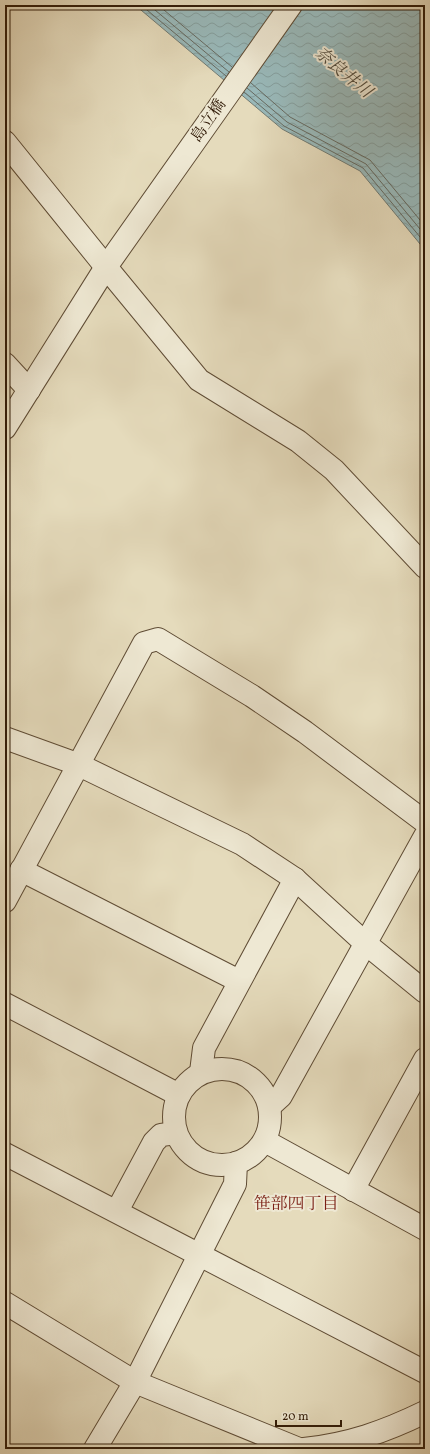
<svg xmlns="http://www.w3.org/2000/svg" width="430" height="1454" viewBox="0 0 430 1454" font-family="Vollkorn,'Noto Serif JP',serif">
  <style>
    .water { fill: url(#water-waves); stroke: #707a73 }
    .lines { fill: none; stroke-linecap: round; stroke-linejoin: round }
    .shore { stroke: #666a61; stroke-width: 1 }
    .minor-casing { stroke: #5f4c35; stroke-width: 24 }
    .tertiary-casing { stroke: #5f4c35; stroke-width: 24 }
    .minor { stroke: #eee8d3; stroke-width: 22 }
    .tertiary { stroke: #eee8d3; stroke-width: 22 }
    .labels { text-anchor: middle; dominant-baseline: central; stroke-width: 4; stroke-linejoin: round; paint-order: stroke }
    .street-label { font-size: 16px; fill: #321c08; stroke: #eee8d3 }
    .water-label { font-size: 17px; font-style: italic; fill: #514b3d; stroke: #eee8d3 }
    .neighbourhood-label { font-size: 17px; fill: #7a1f14; stroke: #eee8d3 }
  </style>
  <defs>
    <pattern id="water-waves" width="16" height="10" patternUnits="userSpaceOnUse"><rect width="16" height="10" fill="#99b9ba"/><path d="M0 5q4-4 8 0t8 0" fill="none" stroke="#849e9e"/></pattern>
  </defs>
  <rect width="100%" height="100%" fill="#e5dbbc"/>
  <filter id="stains"><feTurbulence type="fractalNoise" baseFrequency=".005" numOctaves="4"/><feColorMatrix values="0 0 0 0 .2 0 0 0 0 .09 0 0 0 0 .02 0 0 0 .5 -.17"/></filter>
  <radialGradient id="worn" r=".72"><stop offset=".6" stop-color="#630" stop-opacity="0"/><stop offset="1" stop-color="#630" stop-opacity=".3"/></radialGradient>
  <!-- water -->
  <polygon class="water" points="135,5 424,5 425,250 360,171 282,129"/>
  <g class="lines">
    <!-- shore -->
    <g class="shore">
      <polyline points="141,5 226,76"/>
      <polyline points="149,5 229,72"/>
      <polyline points="158,5 232,67"/>
      <polyline points="251,83 290,117 370,160 425,226"/>
      <polyline points="247,88 287,122 366,164 425,235"/>
      <polyline points="244,92 284,126 363,168 425,243"/>
    </g>
    <!-- minor casing -->
    <g class="minor-casing">
      <g id="minor">
        <polyline points="106,267 199,380 298,441 334,470 425,567"/>
        <polyline points="5,364 29,390"/>
        <polyline points="5,738 77,764 242,844 295,879 365,943 425,992"/>
        <polyline points="21,870 239,981"/>
        <polyline points="5,901 144,643 158,639 252,696 305,732 425,822"/>
        <circle cx="222" cy="1117" r="48"/>
        <polyline points="201,1072 204,1048 295,879"/>
        <polyline points="270,1106 281,1096 425,836"/>
        <polyline points="5,1154 425,1372"/>
        <polyline points="353,1190 425,1059"/>
        <polyline points="117,1211 154,1142 161,1135 176,1133"/>
        <polyline points="5,1303 135,1382 299,1449"/>
        <polyline points="95,1449 135,1382 235,1184 236,1163"/>
        <path d="M304 1449C349 1444 384 1432 425 1412"/>
      </g>
    </g>
    <!-- tertiary casing -->
    <g class="tertiary-casing">
      <g id="tertiary">
        <polyline points="5,142 106,267"/>
        <polyline points="5,428 106,267 291,5"/>
        <polyline points="5,1004 179,1095"/>
        <polyline points="265,1141 425,1229"/>
      </g>
    </g>
    <!-- minor -->
    <use href="#minor" class="minor"/>
    <!-- tertiary -->
    <use href="#tertiary" class="tertiary"/>
  </g>
  <g class="labels">
    <!-- street labels -->
    <g class="street-label">
      <text transform="translate(209 121) rotate(-55)">島立橋</text>
    </g>
    <!-- water labels -->
    <g class="water-label">
      <text transform="translate(343 73) rotate(40)">奈良井川</text>
    </g>
    <!-- neighbourhood labels -->
    <g class="neighbourhood-label">
      <text x="296" y="1204">笹部四丁目</text>
    </g>
  </g>
  <!-- margin -->
  <rect width="430" height="1454" fill="none" stroke="#e5dbbc" stroke-width="20"/>
  <rect x="6" y="6" width="418" height="1442" fill="none" stroke="#321c08" stroke-width="2"/>
  <rect x="10" y="10" width="410" height="1434" fill="none" stroke="#321c08"/>
  <!-- scale -->
  <path d="M276 1420v6h65v-6" fill="none" stroke="#321c08" stroke-width="2"/>
  <text x="282" y="1420" font-size="12" fill="#321c08" stroke="#eee8d3" stroke-width="3" paint-order="stroke">20 m</text>
  <rect width="100%" height="100%" filter="url(#stains)"/>
  <rect width="100%" height="100%" fill="url(#worn)"/>
</svg>
